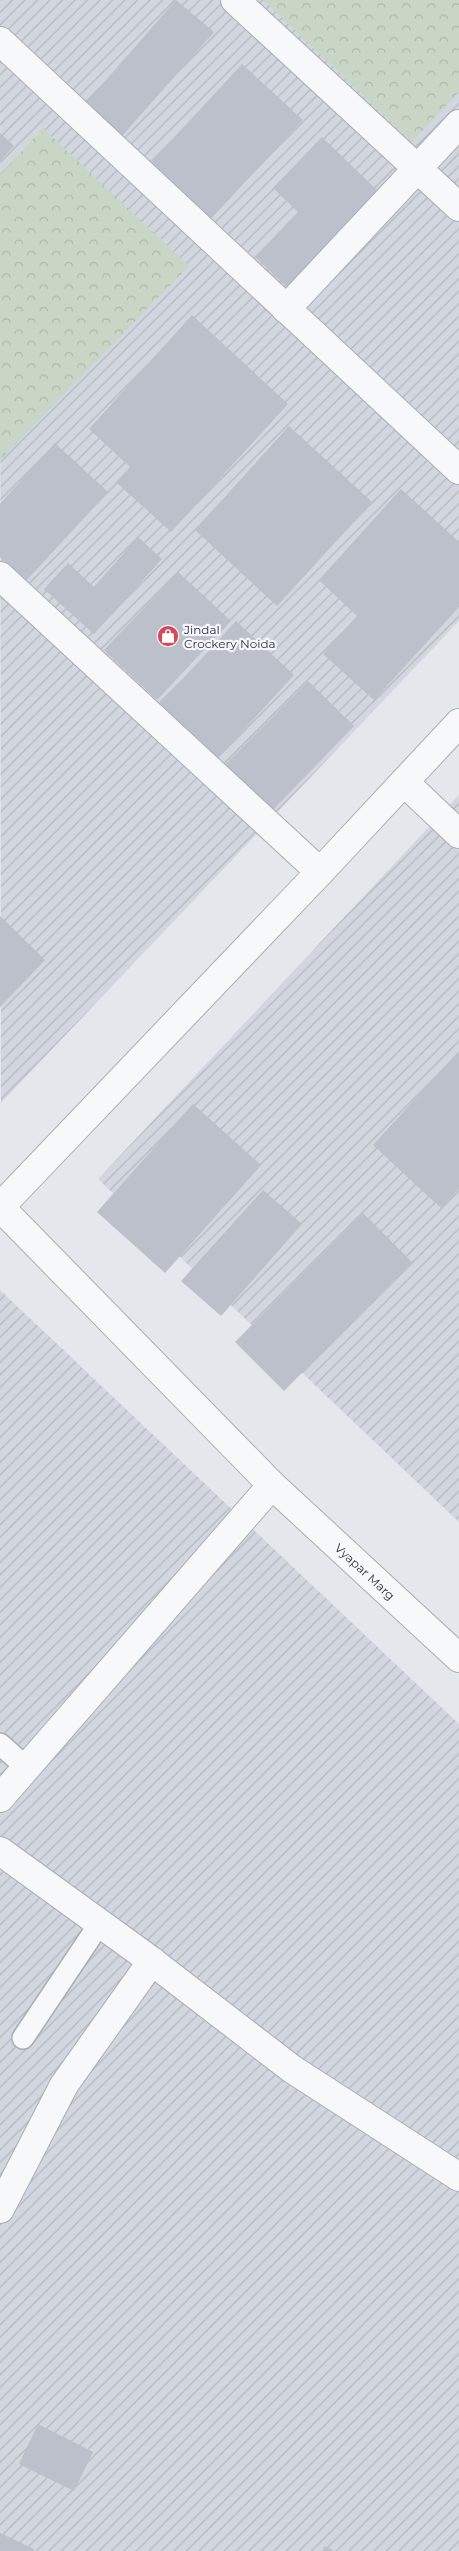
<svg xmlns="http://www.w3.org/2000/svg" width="459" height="2551" viewBox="0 0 459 2551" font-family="Montserrat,sans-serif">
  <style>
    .industrial { fill: url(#industrial-furrows) }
    .forest { fill: url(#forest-crowns) }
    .building { fill: #bbc0ca }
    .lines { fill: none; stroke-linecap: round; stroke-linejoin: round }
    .service-casing { stroke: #a9aeb7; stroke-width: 24 }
    .minor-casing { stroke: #a9aeb7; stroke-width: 30 }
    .tertiary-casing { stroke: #a9aeb7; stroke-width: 30 }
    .service { stroke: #f7f8fa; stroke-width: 21 }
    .minor { stroke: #f7f8fa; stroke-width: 28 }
    .tertiary { stroke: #f7f8fa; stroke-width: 28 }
    .labels { text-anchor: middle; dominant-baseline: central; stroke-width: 4.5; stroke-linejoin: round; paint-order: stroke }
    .poi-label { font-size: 12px; fill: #2b3445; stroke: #f4f6f9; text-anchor: start }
    .street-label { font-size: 12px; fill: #2b3445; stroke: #f4f6f9 }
  </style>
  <defs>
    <pattern id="industrial-furrows" width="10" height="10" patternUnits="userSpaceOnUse" patternTransform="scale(1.25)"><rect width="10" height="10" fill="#d2d6de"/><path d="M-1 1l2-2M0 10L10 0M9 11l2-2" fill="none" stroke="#b4b8c0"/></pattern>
    <pattern id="forest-crowns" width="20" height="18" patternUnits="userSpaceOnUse" patternTransform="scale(1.25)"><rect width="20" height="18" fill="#c9d6c5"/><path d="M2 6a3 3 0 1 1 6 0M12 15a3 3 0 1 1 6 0" fill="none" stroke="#adb8ab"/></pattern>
  </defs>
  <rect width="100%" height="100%" fill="#e4e7ec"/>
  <!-- industrial -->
  <g class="industrial">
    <polygon points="0,0 459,0 459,621 1,1103"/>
    <polygon points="459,795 459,1522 98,1179"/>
    <polygon points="0,1290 459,1724 459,2551 0,2551"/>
  </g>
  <!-- forest -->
  <g class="forest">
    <polygon points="263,0 459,0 459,92 412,142"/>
    <polygon points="43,128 189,266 0,460 0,175"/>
  </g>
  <!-- building -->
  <g class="building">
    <polygon points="176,0 214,32 121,137 85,104"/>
    <polygon points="242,64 303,120 206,224 146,168"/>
    <polygon points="0,133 14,146 0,161"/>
    <polygon points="322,137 382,195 292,292 255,257 298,212 273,188"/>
    <polygon points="192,315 288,404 171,532 116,482 130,467 89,429"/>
    <polygon points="289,426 372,502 277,606 195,530"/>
    <polygon points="55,443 108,492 26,581 0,557 0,504"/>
    <polygon points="401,489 459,542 459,607 374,700 323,654 357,616 319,580"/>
    <polygon points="138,537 162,559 94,634 44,589 68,563 94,587"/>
    <polygon points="178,572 231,621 157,700 104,650"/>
    <polygon points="236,621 294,675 218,758 160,704"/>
    <polygon points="308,681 354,726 271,812 224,766"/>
    <polygon points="0,916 45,960 0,1007"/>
    <polygon points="459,1051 459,1189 441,1208 373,1145"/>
    <polygon points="193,1104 261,1165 165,1273 97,1212"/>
    <polygon points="263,1190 302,1224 221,1316 181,1281"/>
    <polygon points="363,1213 412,1262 284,1391 235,1342"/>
    <polygon points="38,2424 93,2452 74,2491 19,2464"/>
    <polygon points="0,2533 34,2549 33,2551 0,2551"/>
    <polygon points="325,2546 334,2551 322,2551"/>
  </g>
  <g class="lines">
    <!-- service casing -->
    <g class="service-casing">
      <g id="service">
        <polyline points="0,1744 26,1767"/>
        <polyline points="23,2038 100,1923"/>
      </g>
    </g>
    <!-- minor casing -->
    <g class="minor-casing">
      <g id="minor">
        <polyline points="235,0 459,207"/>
        <polyline points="0,41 459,470"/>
        <polyline points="286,309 459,124"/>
        <polyline points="0,576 320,872"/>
        <polyline points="404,782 459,834"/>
        <polyline points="0,1798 272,1485"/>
        <polyline points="0,1851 145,1956 292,2069 459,2177"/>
        <polyline points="0,2209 64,2085 152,1961"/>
      </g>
    </g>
    <!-- tertiary casing -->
    <g class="tertiary-casing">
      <g id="tertiary">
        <polyline points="0,1207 320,872 459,723"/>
        <path id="s1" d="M0 1207 272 1485 459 1658"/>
      </g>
    </g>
    <!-- service -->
    <use href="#service" class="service"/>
    <!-- minor -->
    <use href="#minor" class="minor"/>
    <!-- tertiary -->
    <use href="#tertiary" class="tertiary"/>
  </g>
  <!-- icons -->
  <defs>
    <g id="shop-disc" transform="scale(1.125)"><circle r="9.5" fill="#d1495b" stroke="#f4f6f9"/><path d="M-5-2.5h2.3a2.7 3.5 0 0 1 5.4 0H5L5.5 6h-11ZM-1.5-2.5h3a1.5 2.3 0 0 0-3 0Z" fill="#fff"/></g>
  </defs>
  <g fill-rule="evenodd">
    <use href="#shop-disc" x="168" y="636"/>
  </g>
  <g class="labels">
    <!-- poi labels -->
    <g class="poi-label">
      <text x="184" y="629">Jindal<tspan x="184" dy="14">Crockery Noida</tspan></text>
    </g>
    <!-- street labels -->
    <g class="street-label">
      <text stroke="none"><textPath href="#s1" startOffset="516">Vyapar Marg</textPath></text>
    </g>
  </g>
</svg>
